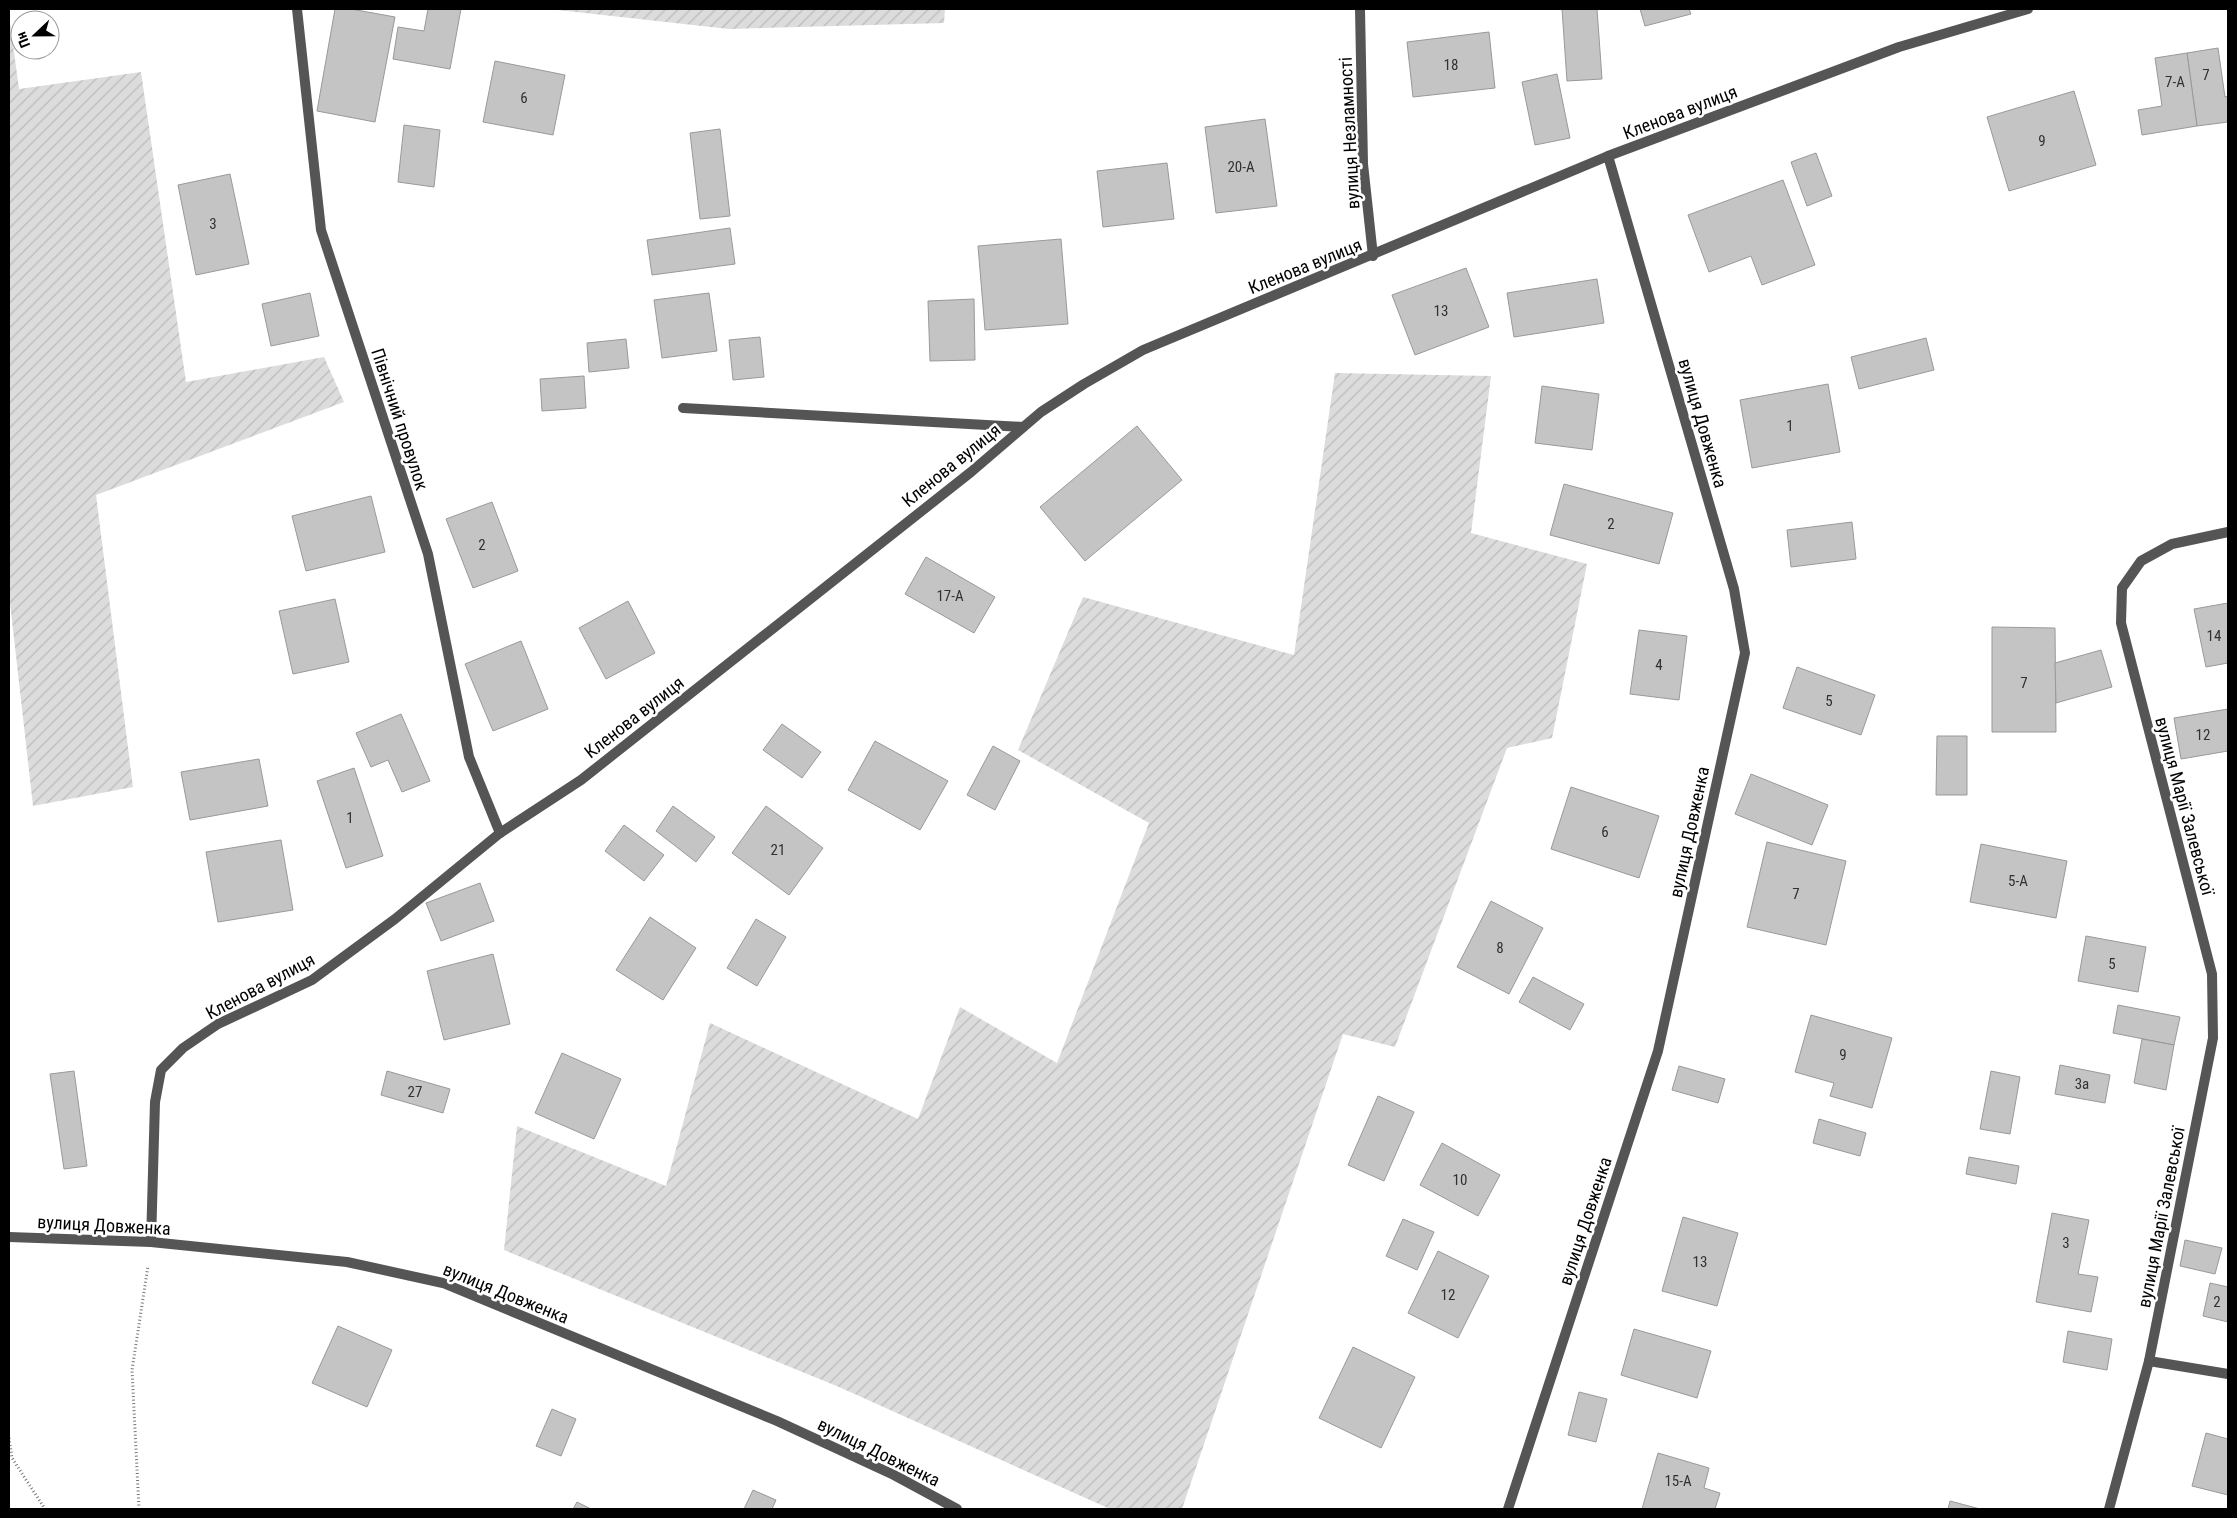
<svg xmlns="http://www.w3.org/2000/svg" width="2237" height="1518" viewBox="0 0 2237 1518" font-family="'Roboto Condensed',sans-serif">
  <style>
    .garden { fill: url(#garden-furrows) }
    .building { fill: #c4c4c4; stroke: #999 }
    .lines { fill: none; stroke-linecap: round; stroke-linejoin: round }
    .path { stroke: #777; stroke-width: 3; stroke-dasharray: 1 2.5; stroke-linecap: butt }
    .lane { stroke: #555; stroke-width: 10 }
    .street { stroke: #555; stroke-width: 10 }
    .labels { text-anchor: middle; dominant-baseline: central; stroke-width: 5; stroke-linejoin: round; paint-order: stroke }
    .number-label { font-size: 15px; fill: #313131 }
    .street-label { font-size: 18px; fill: #000; stroke: #fff }
  </style>
  <defs>
    <pattern id="garden-furrows" width="10" height="10" patternUnits="userSpaceOnUse" patternTransform="scale(1.25)"><rect width="10" height="10" fill="#dcdcdc"/><path d="M-1 1l2-2M0 10L10 0M9 11l2-2" fill="none" stroke="#bbb"/></pattern>
  </defs>
  <rect width="100%" height="100%" fill="#fff"/>
  <!-- garden -->
  <g class="garden">
    <polygon points="549,9 945,9 944,23 729,29"/>
    <polygon points="9,15 19,89 141,72 186,382 324,357 344,402 96,495 133,787 33,806 9,594"/>
    <polygon points="1335,373 1491,376 1471,533 1587,564 1552,738 1507,748 1395,1047 1343,1034 1182,1509 1110,1509 839,1387 504,1250 517,1126 666,1186 710,1023 918,1119 960,1007 1057,1063 1149,823 1018,750 1083,597 1294,655"/>
  </g>
  <!-- building -->
  <g class="building">
    <polygon points="335,9 351,9 395,17 375,122 317,111"/>
    <polygon points="428,9 461,9 450,69 393,59 398,27 424,31"/>
    <polygon points="1562,9 1597,9 1602,79 1567,81"/>
    <polygon points="1640,9 1689,9 1691,14 1645,26"/>
    <polygon points="1489,32 1495,88 1413,97 1407,42"/>
    <polygon points="2218,48 2225,97 2228,96 2228,122 2197,126 2187,53"/>
    <polygon points="2187,53 2197,126 2142,135 2138,110 2162,106 2155,58"/>
    <polygon points="495,61 565,75 553,135 483,122"/>
    <polygon points="1557,74 1570,138 1535,145 1522,82"/>
    <polygon points="2074,91 2096,165 2009,191 1987,117"/>
    <polygon points="1265,119 1277,206 1216,213 1205,127"/>
    <polygon points="404,125 440,130 434,187 398,182"/>
    <polygon points="720,129 730,216 700,219 690,133"/>
    <polygon points="1816,153 1832,196 1807,206 1791,162"/>
    <polygon points="1167,163 1174,219 1103,227 1097,171"/>
    <polygon points="230,174 249,264 196,275 178,185"/>
    <polygon points="1783,180 1815,265 1762,285 1751,256 1709,272 1688,215"/>
    <polygon points="730,228 735,264 652,275 647,240"/>
    <polygon points="1061,239 1068,324 985,330 978,246"/>
    <polygon points="1466,268 1489,327 1415,355 1392,295"/>
    <polygon points="1597,279 1604,323 1514,337 1507,293"/>
    <polygon points="310,293 319,336 271,346 262,304"/>
    <polygon points="709,293 717,351 662,358 654,300"/>
    <polygon points="974,299 975,360 930,361 928,301"/>
    <polygon points="760,337 764,377 733,380 729,340"/>
    <polygon points="1926,338 1934,370 1859,389 1851,357"/>
    <polygon points="626,339 629,368 589,372 587,343"/>
    <polygon points="584,376 586,408 542,411 540,379"/>
    <polygon points="1828,384 1840,452 1752,468 1740,400"/>
    <polygon points="1542,386 1599,394 1592,450 1535,443"/>
    <polygon points="1137,426 1182,480 1085,561 1040,507"/>
    <polygon points="1564,484 1673,513 1659,564 1550,535"/>
    <polygon points="371,496 385,552 306,571 292,516"/>
    <polygon points="492,502 518,571 473,588 446,519"/>
    <polygon points="1852,522 1856,559 1791,567 1787,530"/>
    <polygon points="926,557 995,597 974,633 905,594"/>
    <polygon points="335,599 349,662 293,674 279,611"/>
    <polygon points="628,601 655,653 606,679 579,628"/>
    <polygon points="2228,603 2228,663 2206,667 2194,609"/>
    <polygon points="1992,627 2055,628 2056,732 1992,732"/>
    <polygon points="1639,630 1687,636 1679,700 1630,694"/>
    <polygon points="521,641 548,709 493,731 465,664"/>
    <polygon points="2101,650 2112,687 2056,703 2055,663"/>
    <polygon points="1797,667 1875,695 1861,735 1783,708"/>
    <polygon points="2228,709 2228,751 2181,759 2174,718"/>
    <polygon points="401,714 430,781 402,792 388,760 371,767 356,733"/>
    <polygon points="782,724 821,752 802,778 763,750"/>
    <polygon points="1937,736 1967,736 1967,795 1936,795"/>
    <polygon points="875,741 948,781 920,830 848,790"/>
    <polygon points="993,746 1020,761 995,810 967,795"/>
    <polygon points="259,759 268,806 190,820 181,772"/>
    <polygon points="354,768 383,856 346,868 317,781"/>
    <polygon points="1751,774 1828,805 1812,845 1735,814"/>
    <polygon points="1571,787 1659,816 1639,878 1551,849"/>
    <polygon points="673,806 715,837 696,862 656,831"/>
    <polygon points="766,806 823,848 789,895 732,853"/>
    <polygon points="624,825 664,855 644,881 605,851"/>
    <polygon points="281,840 293,910 218,922 206,852"/>
    <polygon points="1767,842 1846,861 1826,945 1747,927"/>
    <polygon points="1981,844 2067,861 2056,918 1970,902"/>
    <polygon points="480,883 494,921 441,941 426,903"/>
    <polygon points="1491,901 1543,928 1509,994 1457,967"/>
    <polygon points="650,917 696,948 663,1000 616,970"/>
    <polygon points="756,919 786,937 757,986 727,968"/>
    <polygon points="2086,936 2146,947 2138,992 2078,981"/>
    <polygon points="493,954 510,1024 444,1040 427,971"/>
    <polygon points="1533,977 1584,1004 1570,1030 1519,1002"/>
    <polygon points="2118,1005 2180,1017 2174,1045 2113,1033"/>
    <polygon points="1811,1015 1892,1038 1872,1108 1830,1096 1834,1083 1795,1072"/>
    <polygon points="2142,1039 2174,1045 2166,1090 2134,1083"/>
    <polygon points="562,1053 621,1079 594,1139 535,1113"/>
    <polygon points="2060,1065 2110,1075 2105,1103 2055,1094"/>
    <polygon points="1679,1066 1725,1079 1718,1103 1672,1090"/>
    <polygon points="74,1071 87,1166 64,1169 50,1074"/>
    <polygon points="387,1071 450,1089 443,1113 381,1095"/>
    <polygon points="1991,1071 2020,1077 2010,1134 1980,1129"/>
    <polygon points="1378,1096 1414,1112 1384,1181 1348,1165"/>
    <polygon points="1819,1119 1866,1133 1860,1156 1813,1143"/>
    <polygon points="1442,1143 1500,1175 1478,1216 1420,1185"/>
    <polygon points="1969,1157 2019,1166 2016,1184 1966,1174"/>
    <polygon points="2052,1213 2089,1220 2078,1274 2098,1277 2091,1312 2036,1302"/>
    <polygon points="1683,1217 1738,1233 1717,1306 1662,1291"/>
    <polygon points="1403,1219 1434,1232 1417,1270 1386,1256"/>
    <polygon points="2185,1240 2222,1248 2215,1274 2180,1266"/>
    <polygon points="1438,1251 1489,1276 1458,1338 1408,1313"/>
    <polygon points="2210,1283 2228,1287 2228,1322 2203,1316"/>
    <polygon points="338,1326 392,1350 367,1407 312,1383"/>
    <polygon points="1634,1329 1711,1351 1697,1398 1621,1375"/>
    <polygon points="2068,1331 2112,1339 2107,1370 2063,1362"/>
    <polygon points="1353,1347 1415,1377 1381,1448 1319,1418"/>
    <polygon points="1579,1392 1607,1399 1596,1442 1568,1435"/>
    <polygon points="552,1409 576,1419 561,1456 536,1446"/>
    <polygon points="2206,1433 2228,1439 2228,1495 2192,1486"/>
    <polygon points="1658,1453 1709,1468 1704,1488 1720,1493 1715,1509 1642,1509"/>
    <polygon points="753,1490 776,1500 772,1509 744,1509"/>
    <polygon points="1950,1501 1980,1509 1948,1509"/>
    <polygon points="577,1502 591,1509 573,1509"/>
  </g>
  <g class="lines">
    <!-- path -->
    <g class="path">
      <polyline points="9,1438 12,1458 45,1509"/>
      <polyline points="139,1509 132,1370 148,1266"/>
    </g>
    <!-- lane -->
    <polyline class="lane" points="683,408 1023,427"/>
    <!-- street -->
    <g class="street">
      <polyline points="297,9 321,230 428,554 469,757 500,833"/>
      <polyline points="1360,9 1363,164 1373,256"/>
      <polyline points="9,1237 151,1242 347,1262 443,1283 777,1421 894,1475 957,1509"/>
      <polyline points="151,1242 155,1102 161,1070 183,1048 218,1024 312,980 395,919 500,833 581,780 971,472 1041,412 1084,384 1143,350 1608,156 1899,47 2028,9"/>
      <polyline points="2149,1361 2228,1374"/>
      <polyline points="1508,1509 1658,1051 1745,653 1734,589 1608,156"/>
      <polyline points="2109,1509 2149,1361 2213,1038 2212,974 2121,623 2122,588 2141,561 2172,544 2228,532"/>
    </g>
  </g>
  <g class="labels">
    <!-- number labels -->
    <g class="number-label">
      <text x="1451" y="65">18</text>
      <text x="2206" y="75">7</text>
      <text x="2175" y="82">7-А</text>
      <text x="524" y="98">6</text>
      <text x="2042" y="141">9</text>
      <text x="1241" y="167">20-А</text>
      <text x="213" y="224">3</text>
      <text x="1441" y="311">13</text>
      <text x="1790" y="426">1</text>
      <text x="1611" y="524">2</text>
      <text x="482" y="545">2</text>
      <text x="950" y="596">17-А</text>
      <text x="2214" y="636">14</text>
      <text x="1659" y="665">4</text>
      <text x="2024" y="683">7</text>
      <text x="1829" y="701">5</text>
      <text x="2203" y="735">12</text>
      <text x="350" y="818">1</text>
      <text x="1605" y="832">6</text>
      <text x="778" y="850">21</text>
      <text x="2018" y="881">5-А</text>
      <text x="1796" y="894">7</text>
      <text x="1500" y="948">8</text>
      <text x="2112" y="964">5</text>
      <text x="1843" y="1055">9</text>
      <text x="2082" y="1084">3а</text>
      <text x="415" y="1092">27</text>
      <text x="1460" y="1180">10</text>
      <text x="2066" y="1243">3</text>
      <text x="1700" y="1262">13</text>
      <text x="1448" y="1295">12</text>
      <text x="2217" y="1302">2</text>
      <text x="1678" y="1481">15-А</text>
    </g>
    <!-- street labels -->
    <g class="street-label">
      <text transform="translate(1680 112) rotate(-21)">Кленова вулиця</text>
      <text transform="translate(1349 133) rotate(-93)">вулиця Незламності</text>
      <text transform="translate(1305 266) rotate(-22)">Кленова вулиця</text>
      <text transform="translate(400 419) rotate(72)">Північний провулок</text>
      <text transform="translate(1703 423) rotate(74)">вулиця Довженка</text>
      <text transform="translate(951 465) rotate(-39)">Кленова вулиця</text>
      <text transform="translate(634 717) rotate(-38)">Кленова вулиця</text>
      <text transform="translate(2185 806) rotate(75)">вулиця Марії Залевської</text>
      <text transform="translate(1689 832) rotate(-78)">вулиця Довженка</text>
      <text transform="translate(260 986) rotate(-28)">Кленова вулиця</text>
      <text transform="translate(2161 1217) rotate(-79)">вулиця Марії Залевської</text>
      <text transform="translate(1585 1221) rotate(-72)">вулиця Довженка</text>
      <text transform="translate(104 1225) rotate(3)">вулиця Довженка</text>
      <text transform="translate(506 1293) rotate(22)">вулиця Довженка</text>
      <text transform="translate(879 1452) rotate(26)">вулиця Довженка</text>
    </g>
  </g>
  <!-- border -->
  <rect width="2237" height="1518" fill="none" stroke="#000000" stroke-width="20"/>
  <!-- north arrow -->
  <g transform="translate(35 35) rotate(248)"><circle r="24" fill="#ffffff" stroke="#999999"/>
  <path d="M0-4L9 19L0 12L-9 19Z" fill="#000000"/>
  <text y="-8" font-size="14" font-weight="bold" text-anchor="middle" fill="#000000">Пн</text>
  </g>
</svg>
